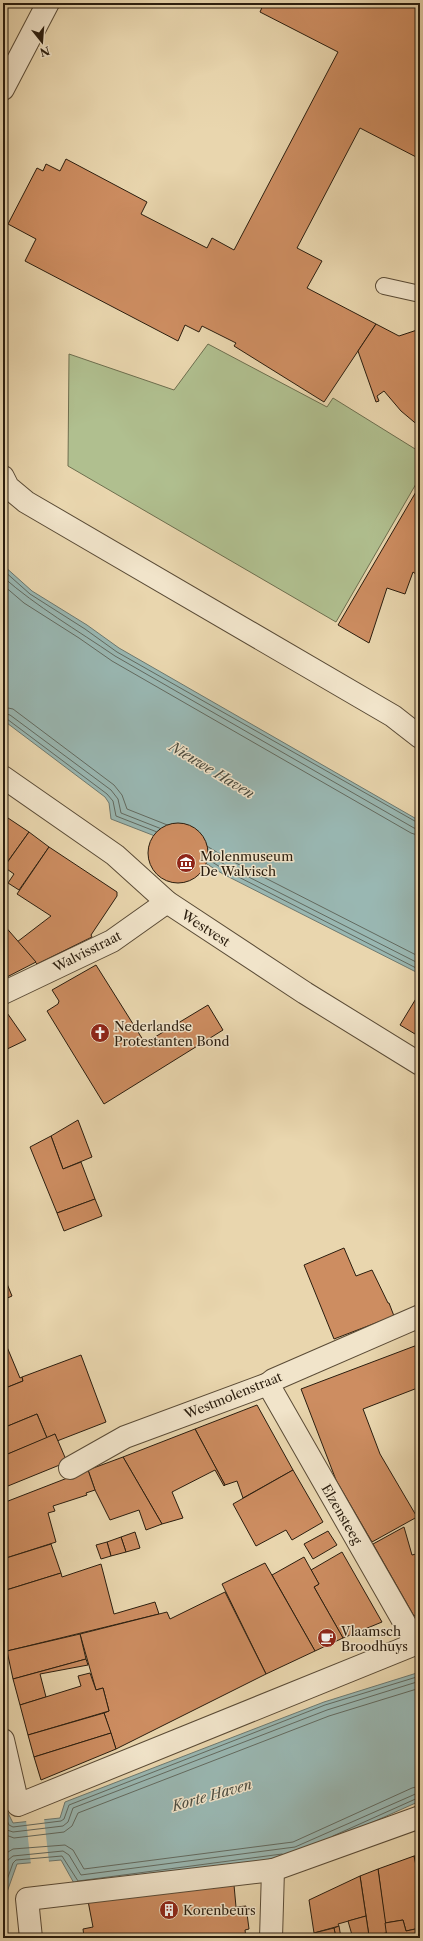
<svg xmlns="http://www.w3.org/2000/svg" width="423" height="1941" viewBox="0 0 423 1941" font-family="'Libre Caslon Text',serif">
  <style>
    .green { fill: #b0bf8f; stroke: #6d6e4e }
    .water { fill: #99b7b2; stroke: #6d7970 }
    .pier { fill: #e9d6ae }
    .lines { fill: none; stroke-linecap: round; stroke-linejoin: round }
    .shore { stroke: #626a60; stroke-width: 1 }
    .building { fill: #cd8d61; stroke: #2a1d0e }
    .service-casing { stroke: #5a4b36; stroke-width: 18 }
    .pedestrian-casing { stroke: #5a4b36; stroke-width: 24 }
    .minor-casing { stroke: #5a4b36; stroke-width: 24 }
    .tertiary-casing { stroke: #5a4b36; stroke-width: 24 }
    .service { stroke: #f1e4ca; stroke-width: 16 }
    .pedestrian { stroke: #f1e4ca; stroke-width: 22 }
    .minor { stroke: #f1e4ca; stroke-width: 22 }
    .tertiary { stroke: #f1e4ca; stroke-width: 22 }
    .labels { text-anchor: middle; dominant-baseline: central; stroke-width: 3; stroke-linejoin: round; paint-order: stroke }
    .poi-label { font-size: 13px; fill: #2a1d0e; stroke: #f1e4ca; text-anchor: start }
    .street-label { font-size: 13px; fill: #2a1d0e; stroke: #f1e4ca }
    .water-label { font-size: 14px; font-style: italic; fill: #4b4b3f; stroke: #f1e4ca }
  </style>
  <rect width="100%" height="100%" fill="#e9d6ae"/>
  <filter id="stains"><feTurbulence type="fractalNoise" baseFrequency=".005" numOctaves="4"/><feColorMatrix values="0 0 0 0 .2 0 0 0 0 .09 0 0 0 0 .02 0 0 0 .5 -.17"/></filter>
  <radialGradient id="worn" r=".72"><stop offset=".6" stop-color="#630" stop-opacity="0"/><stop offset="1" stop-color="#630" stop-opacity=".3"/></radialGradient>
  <!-- green -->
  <polygon class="green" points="208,344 327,407 333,398 420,452 420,477 336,622 68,466 69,354 174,390"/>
  <!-- water -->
  <g class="water">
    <polygon points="3,565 32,591 87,625 119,648 420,821 420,974 223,874 173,843 111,819 109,803 105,797 3,720"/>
    <polygon points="420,1672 420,1801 297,1856 75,1885 61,1860 17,1864 7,1892 3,1898 3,1803 13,1823 60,1818 65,1802 324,1702"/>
  </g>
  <!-- pier -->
  <polygon class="pier" points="44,1818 49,1862 31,1865 26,1820"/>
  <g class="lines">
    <!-- shore -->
    <g class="shore">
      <polyline points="3,570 30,594 85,629 117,652 420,824"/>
      <path d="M3 577C37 607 77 630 115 656L414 828 420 830"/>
      <polyline points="3,585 24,603 79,638 112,661 411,833 420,836"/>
      <polyline points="3,707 13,709 114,785 122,795 127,809 180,830 230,860 420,957"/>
      <polyline points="3,713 10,715 111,790 118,799 121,813 177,835 227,866 420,964"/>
      <polyline points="3,718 7,719 107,794 113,801 116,816 175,839 225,870 420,970"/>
      <polyline points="3,1812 9,1825 13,1827 61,1821 64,1819 69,1805 325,1705 420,1676"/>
      <polyline points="3,1824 7,1830 13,1832 63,1826 68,1822 73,1808 327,1710 420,1681"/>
      <polyline points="3,1834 14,1838 64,1832 72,1826 78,1813 329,1716 420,1688"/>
      <polyline points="333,1836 420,1797"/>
      <polyline points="3,1858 8,1852 13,1849 65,1845 73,1850 84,1869 293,1842 412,1788 420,1786"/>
      <polyline points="3,1875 8,1860 13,1856 63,1851 69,1855 81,1875 295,1847 420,1792"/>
      <polyline points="3,1891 13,1863 16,1860 62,1856 78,1881 282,1854"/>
    </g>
  </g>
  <!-- building -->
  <g class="building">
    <polygon points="264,3 420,3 420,159 360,128 297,248 322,261 307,288 376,324 324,402 234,346 236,343 202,326 199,332 185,325 178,341 25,261 36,239 8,224 37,168 43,171 46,164 60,171 66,159 147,202 141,214 207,248 212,238 234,250 338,52 260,12"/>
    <polygon points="376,324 399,336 420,329 420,427 401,411 384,391 377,396 379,401 376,402 358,351"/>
    <polygon points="420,485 420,577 413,572 405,594 387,588 369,643 338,625"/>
    <polygon points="3,814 8,818 3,825"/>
    <polygon points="8,818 29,832 3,868 3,825"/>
    <circle cx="178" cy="853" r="30"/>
    <polygon points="29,832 49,847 19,890 8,883 14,874 4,867"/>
    <polygon points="49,847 117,892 117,896 91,935 92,937 37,964 17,942 51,916 17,894"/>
    <polygon points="3,924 36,962 3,979"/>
    <polygon points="96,965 145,1043 208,1005 223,1030 104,1104 47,1011 58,1004 59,1001 52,990"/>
    <polygon points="420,992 420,1037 400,1025"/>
    <polygon points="5,1010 26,1040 3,1051 3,1011"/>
    <polygon points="78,1120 92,1157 63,1169 51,1136"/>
    <polygon points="51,1136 63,1169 81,1162 95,1199 57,1213 30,1147"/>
    <polygon points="95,1199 102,1216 64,1231 57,1213"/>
    <polygon points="344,1248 356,1276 372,1270 388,1303 389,1303 394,1316 334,1339 304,1265"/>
    <polygon points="3,1274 12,1296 3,1300"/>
    <polygon points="3,1336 7,1347 3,1349"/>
    <polygon points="420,1344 420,1387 363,1409 380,1454 417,1517 372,1542 336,1480 301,1389"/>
    <polygon points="7,1347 20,1378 22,1377 23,1381 3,1389 3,1349"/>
    <polygon points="81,1355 106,1422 57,1441 55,1434 47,1438 37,1414 3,1428 3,1389 23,1381 22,1377"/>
    <polygon points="257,1405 293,1470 243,1498 237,1481 225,1485 195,1429"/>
    <polygon points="37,1414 47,1438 3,1456 3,1428"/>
    <polygon points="195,1429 225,1485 224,1486 215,1470 172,1492 183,1518 162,1524 123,1457"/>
    <polygon points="55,1434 67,1462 3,1488 3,1456"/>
    <polygon points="123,1457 162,1524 146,1530 139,1510 110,1520 95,1490 88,1470"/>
    <polygon points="88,1470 95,1490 86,1493 87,1495 53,1506 55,1511 48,1513 56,1542 3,1559 3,1503"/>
    <polygon points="293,1470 323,1522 292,1540 286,1530 256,1546 233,1504"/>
    <polygon points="404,1527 412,1555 420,1553 420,1615 414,1616 373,1544"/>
    <polygon points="328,1531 337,1545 313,1559 304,1544"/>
    <polygon points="135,1532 140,1548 126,1552 121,1537"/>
    <polygon points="121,1537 126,1552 111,1556 107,1542"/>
    <polygon points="107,1542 111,1556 101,1559 96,1545"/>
    <polygon points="51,1544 61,1573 3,1591 3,1559"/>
    <polygon points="342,1552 382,1622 343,1638 314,1587 319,1584 311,1570"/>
    <polygon points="304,1557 319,1584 314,1587 343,1638 315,1651 272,1575"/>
    <polygon points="265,1563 315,1651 266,1674 222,1584"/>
    <polygon points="101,1564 114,1614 155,1602 159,1614 7,1651 3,1634 3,1591 61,1573 62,1577"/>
    <polygon points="225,1592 266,1674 116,1749 104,1713 109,1711 103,1688 96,1690 80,1634 167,1612 170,1619"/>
    <polygon points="80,1634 86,1659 13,1679 7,1651"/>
    <polygon points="86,1659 88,1665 40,1674 46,1697 20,1705 13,1679"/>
    <polygon points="90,1673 96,1690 103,1688 109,1711 28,1735 20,1705 81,1686 78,1676"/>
    <polygon points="104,1713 111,1733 34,1757 28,1735"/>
    <polygon points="111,1733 116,1749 41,1780 34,1757"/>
    <polygon points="420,1854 420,1885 414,1856"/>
    <polygon points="414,1856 420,1885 420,1928 406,1931 403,1920 385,1923 378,1869"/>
    <polygon points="378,1869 387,1933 369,1936 360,1876"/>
    <polygon points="360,1876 366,1916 338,1924 339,1926 314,1933 309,1900"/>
    <polygon points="234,1885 236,1907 246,1906 249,1929 245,1930 246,1938 87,1938 84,1937 83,1929 93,1927 88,1901"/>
    <polygon points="366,1916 369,1936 367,1936 368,1938 342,1938 352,1935 348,1921"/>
    <polygon points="403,1920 406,1931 420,1928 420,1938 387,1938 385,1923"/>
    <polygon points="339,1926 341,1938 336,1938 334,1928"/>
    <polygon points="334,1928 336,1938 315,1938 314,1933"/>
    <polygon points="387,1933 387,1938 368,1938 367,1936"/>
  </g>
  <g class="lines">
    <!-- service casing -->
    <g class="service-casing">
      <polyline id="service" points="384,286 420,294"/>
    </g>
    <!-- pedestrian casing -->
    <g class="pedestrian-casing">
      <polyline id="pedestrian" points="31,1938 27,1899 273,1870"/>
    </g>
    <!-- minor casing -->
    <g class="minor-casing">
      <g id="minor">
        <polyline points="3,89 48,3"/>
        <polyline points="3,777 115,855 167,902 305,993 420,1064"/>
        <polyline points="3,993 112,941 167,902"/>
        <polyline points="268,1384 416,1643"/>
        <polyline points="70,1468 125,1437 268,1384 273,1380 420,1316"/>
        <polyline points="3,1740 18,1805 420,1642"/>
        <polyline points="271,1938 273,1870 420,1817"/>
      </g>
    </g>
    <!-- tertiary casing -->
    <g class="tertiary-casing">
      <polyline id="tertiary" points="3,477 8,487 26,502 393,716 420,737"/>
    </g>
    <!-- service -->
    <use href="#service" class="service"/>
    <!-- pedestrian -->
    <use href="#pedestrian" class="pedestrian"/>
    <!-- minor -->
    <use href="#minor" class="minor"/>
    <!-- tertiary -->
    <use href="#tertiary" class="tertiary"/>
  </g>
  <!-- icons -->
  <defs>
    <g id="museum-disc" transform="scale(1)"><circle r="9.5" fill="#8f2418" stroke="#f1e4ca"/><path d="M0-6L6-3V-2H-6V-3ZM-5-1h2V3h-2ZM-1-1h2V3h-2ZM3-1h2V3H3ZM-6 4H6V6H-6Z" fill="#fff"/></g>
    <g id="church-disc" transform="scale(1)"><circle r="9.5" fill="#8f2418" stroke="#f1e4ca"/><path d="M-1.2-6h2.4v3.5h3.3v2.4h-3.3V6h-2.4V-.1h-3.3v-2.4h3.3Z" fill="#fff"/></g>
    <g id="cafe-disc" transform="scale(1)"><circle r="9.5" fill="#8f2418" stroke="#f1e4ca"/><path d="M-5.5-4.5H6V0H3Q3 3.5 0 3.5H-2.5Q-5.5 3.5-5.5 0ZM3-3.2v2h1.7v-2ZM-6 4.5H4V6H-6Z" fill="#fff"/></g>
    <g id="building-disc" transform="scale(1)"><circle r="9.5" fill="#8f2418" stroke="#f1e4ca"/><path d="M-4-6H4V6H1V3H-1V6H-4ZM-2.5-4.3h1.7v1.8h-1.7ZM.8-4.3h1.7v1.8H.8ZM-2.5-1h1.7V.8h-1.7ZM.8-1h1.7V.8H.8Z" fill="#fff"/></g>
  </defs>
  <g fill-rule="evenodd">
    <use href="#museum-disc" x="186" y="863"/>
    <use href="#church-disc" x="100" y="1033"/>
    <use href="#cafe-disc" x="327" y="1638"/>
    <use href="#building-disc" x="169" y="1910"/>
  </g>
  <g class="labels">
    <!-- poi labels -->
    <g class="poi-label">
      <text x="200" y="856">Molenmuseum<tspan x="200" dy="15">De Walvisch</tspan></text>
      <text x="114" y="1026">Nederlandse<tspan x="114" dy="15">Protestanten Bond</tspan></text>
      <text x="341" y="1631">Vlaamsch<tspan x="341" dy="15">Broodhuys</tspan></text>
      <text x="183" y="1910">Korenbeurs</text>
    </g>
    <!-- street labels -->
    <g class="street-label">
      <text transform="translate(206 928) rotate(33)">Westvest</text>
      <text transform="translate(87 951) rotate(-27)">Walvisstraat</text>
      <text transform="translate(233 1395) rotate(-22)">Westmolenstraat</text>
      <text transform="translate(342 1514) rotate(60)">Elzensteeg</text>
    </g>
    <!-- water labels -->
    <g class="water-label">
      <text transform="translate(212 770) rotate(31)">Nieuwe Haven</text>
      <text transform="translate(212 1795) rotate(-16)">Korte Haven</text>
    </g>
  </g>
  <!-- margin -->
  <rect width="423" height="1941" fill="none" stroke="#e9d6ae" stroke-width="16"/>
  <rect x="4" y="4" width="415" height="1933" fill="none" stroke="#2a1d0e" stroke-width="2"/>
  <rect x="8" y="8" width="407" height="1925" fill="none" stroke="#2a1d0e"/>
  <!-- north arrow -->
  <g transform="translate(42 42) rotate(163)" stroke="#f1e4ca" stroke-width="3" paint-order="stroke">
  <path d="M0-3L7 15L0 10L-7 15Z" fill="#2a1d0e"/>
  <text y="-6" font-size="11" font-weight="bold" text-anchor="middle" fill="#2a1d0e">N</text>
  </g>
  <rect width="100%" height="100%" filter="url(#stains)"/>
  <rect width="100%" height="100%" fill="url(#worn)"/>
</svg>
